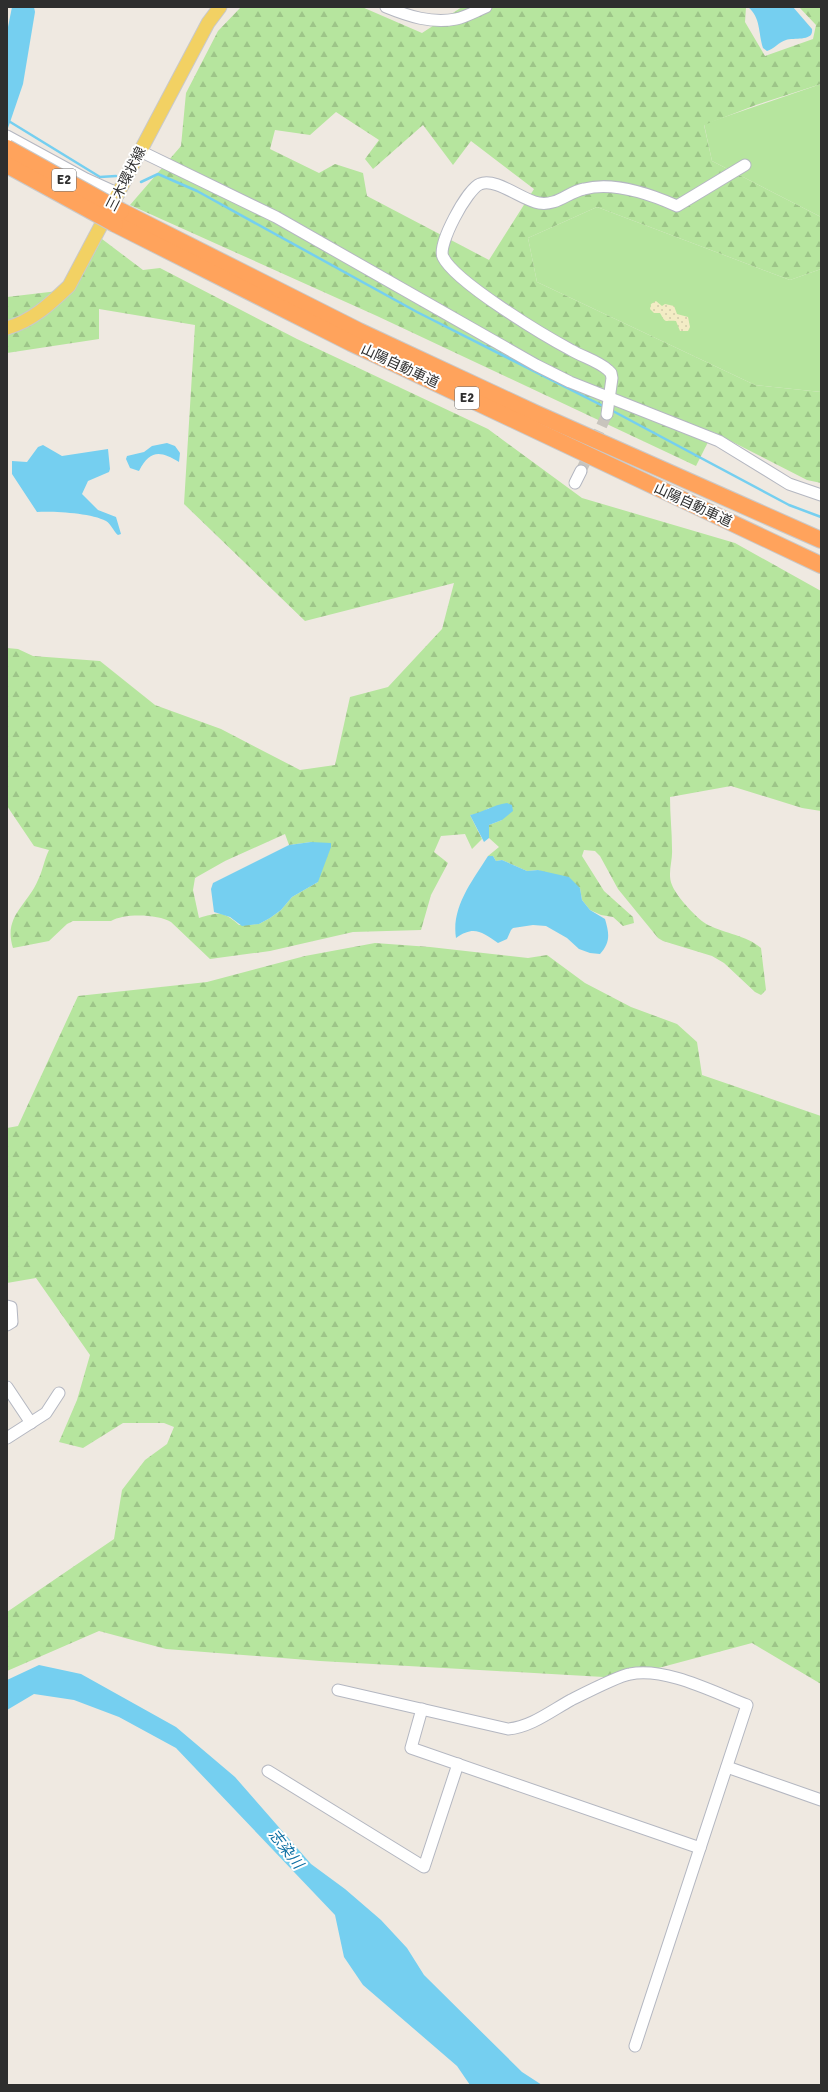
<svg xmlns="http://www.w3.org/2000/svg" width="828" height="2092" viewBox="0 0 828 2092" font-family="Signika,'Noto Sans JP',sans-serif">
  <style>
    .green { fill: #b6e59e }
    .forest { fill: url(#forest-firs); fill-rule: evenodd }
    .sand { fill: url(#sand-dots) }
    .water { fill: #75cff0 }
    .lines { fill: none; stroke-linecap: round; stroke-linejoin: round }
    .stream { stroke: #75cff0; stroke-width: 2.5 }
    .minor-tunnel { stroke: #c8c4bd; stroke-width: 11; stroke-dasharray: 11 5.5; stroke-linecap: butt }
    .minor-casing { stroke: #b4b7c1; stroke-width: 13 }
    .major-casing { stroke: #c9c9c9; stroke-width: 15 }
    .highway-casing { stroke: #c9c9c9; stroke-width: 18 }
    .minor { stroke: #fff; stroke-width: 11 }
    .major { stroke: #f2d163; stroke-width: 13 }
    .highway { stroke: #ffa35c; stroke-width: 16 }
    .highway-bridge-casing { stroke: #c9c9c9; stroke-width: 18; stroke-linecap: butt }
    .highway-bridge { stroke: #ffa35c; stroke-width: 16 }
    .labels { text-anchor: middle; dominant-baseline: central; stroke-width: 4; stroke-linejoin: round; paint-order: stroke }
    .shield { fill: #fff; stroke: #6d6d6d; stroke-width: 1 }
    .shield-label { font-size: 13px; font-weight: bold; fill: #2e2e2e }
    .street-label { font-size: 14px; fill: #2e2e2e; stroke: #fff }
    .water-label { font-size: 15px; font-style: italic; fill: #0d6fa3; stroke: #fff }
  </style>
  <defs>
    <pattern id="forest-firs" width="22" height="20" patternUnits="userSpaceOnUse"><rect width="22" height="20" fill="#b6e59e"/><path d="M5 1l3.5 6h-7zM16 11l3.5 6h-7z" fill="#9dc588"/></pattern>
    <pattern id="sand-dots" width="8" height="8" patternUnits="userSpaceOnUse"><rect width="8" height="8" fill="#f3ecc5"/><path d="M2 2h.1M6 6h.1" fill="none" stroke="#d1cbaa" stroke-width="1.8" stroke-linecap="round"/></pattern>
  </defs>
  <rect width="100%" height="100%" fill="#efe9e1"/>
  <!-- green -->
  <g class="green">
    <polygon points="821,84 821,217 712,161 704,124"/>
    <polygon points="597,207 790,280 821,269 821,392 755,385 537,282 528,238"/>
  </g>
  <!-- forest -->
  <g class="forest">
    <path d="M241 7H362L422 33 462 7H746L745 22 765 56 813 39 816 25 799 7H821V84L756 105 704 125 712 161 821 217V269L790 280 597 207 528 238 537 282 755 385 821 392V483L807 480 713 432 696 466 377 316 130 205 181 146 186 93 218 31ZM336 112 379 140 365 159 373 169 423 125 453 165 471 141 534 189 489 260 367 196 363 173 335 164 319 173 270 149 275 130 310 135Z"/>
    <path d="M102 239 143 270 160 268 297 339 488 429 582 498 735 543 821 591V811L802 808 731 786 670 797C670 815 672 832 672 849 673 861 667 873 672 885 676 896 698 920 708 925 726 934 746 935 761 948L766 990 761 995 755 992 724 963 712 956 663 941 658 938 618 889 600 856 595 851 584 850 582 856 604 891 633 917 634 923 623 926 613 917 601 915 590 910 582 900 580 888 538 870 527 871 502 860 496 861 493 856H488L499 847 489 838V825L502 820 489 808 481 813 470 815 482 839 472 849 465 834 441 836 434 852 448 863 431 895 421 930 353 932 270 951 210 959 171 922C158 914 124 913 111 921H73L67 924 49 941 13 948C3 916 27 906 38 880 43 870 44 860 49 850L34 846 7 806V648L18 649 33 656 100 661 155 705 221 729 300 770 335 765 350 697 388 687 442 629 454 583 305 621 184 504 195 325 99 309V339L7 353V297L75 289ZM285 834 289 845 311 842 318 882 292 897 281 910 270 918 259 924 239 925C223 911 219 912 199 918L193 890 195 878 225 861Z"/>
    <polygon points="375,943 430,947 528,958 547,955 585,983 631,1007 677,1024 697,1042 702,1075 821,1116 821,1684 752,1643 621,1678 320,1661 166,1649 99,1631 7,1671 7,1612 114,1539 122,1490 145,1460 167,1444 174,1427 164,1423 123,1423 83,1448 59,1442 77,1400 90,1355 36,1278 7,1283 7,1128 18,1126 78,996 207,982 305,956"/>
  </g>
  <!-- sand -->
  <path class="sand" d="M656 301 662 306 665 304 674 306 677 314 688 317 690 327 688 331H680L676 321C664 320 666 324 660 313H654L650 309 651 304Z"/>
  <!-- water -->
  <g class="water">
    <polygon points="12,7 34,7 35,12 23,84 7,131 7,32"/>
    <path d="M748 7H793L812 29C814 42 794 37 786 40 779 42 774 49 767 51L763 48C758 32 761 18 748 7Z"/>
    <path d="M167 443 175 446 180 453 179 462C161 451 150 449 139 471L130 468 126 459 127 456 144 452 152 446Z"/>
    <path d="M43 445 62 456 108 449 110 469 109 472 88 481 82 494 98 510 116 517 121 534 118 535C114 532 111 524 106 521 91 513 54 511 37 512L12 474V461L27 462 38 447Z"/>
    <path d="M507 803 512 805 513 811 502 820 489 825V838L484 842 470 815C483 812 493 805 507 803Z"/>
    <polygon points="311,842 331,843 331,847 318,882 292,897 281,910 270,918 259,924 242,926 230,917 214,912 211,889 213,883 289,845"/>
    <path d="M488 856H493L496 861 502 860 527 871 538 870 569 877 580 888 582 900 590 910 605 919C609 933 611 942 600 954L590 953 579 949 567 938 546 926 533 925 513 928 511 930 507 939 498 943C482 932 474 925 456 938 451 907 473 880 488 856Z"/>
    <polygon points="39,1665 81,1674 176,1727 235,1777 311,1864 345,1889 381,1920 407,1948 424,1975 522,2072 542,2085 470,2085 457,2066 363,1985 344,1957 335,1915 176,1748 119,1717 74,1700 34,1694 7,1710 7,1680"/>
  </g>
  <g class="lines">
    <!-- stream -->
    <g class="stream">
      <polyline points="7,120 100,177 116,176"/>
      <polyline points="141,182 158,174 197,191 417,312 605,407"/>
      <polyline points="611,410 789,505 821,517"/>
    </g>
    <!-- minor-tunnel -->
    <polyline class="minor-tunnel" points="581,471 607,414"/>
    <!-- minor casing -->
    <g class="minor-casing">
      <g id="minor">
        <path d="M386 7C408 16 432 24 456 19 466 17 476 11 486 7"/>
        <polyline points="7,136 86,179 119,194"/>
        <polyline points="140,151 276,217 536,365 570,382 719,441 789,484 821,495"/>
        <path d="M607 414 612 378 611 373 608 370C598 361 583 357 571 350 543 335 455 282 443 257 437 245 467 189 480 184 496 177 523 201 539 203 557 206 568 192 584 189 614 181 650 194 677 206L745 165"/>
        <polyline points="575,483 581,471"/>
        <polyline points="7,1306 11,1307 12,1322 7,1325"/>
        <polyline points="7,1387 31,1423"/>
        <polyline points="7,1438 46,1413 59,1393"/>
        <path d="M338 1690 508 1729C531 1727 551 1711 571 1700 583 1694 618 1676 630 1674 666 1667 713 1692 747 1705L635 2046"/>
        <polyline points="422,1709 411,1748 700,1848"/>
        <polyline points="727,1767 821,1800"/>
        <polyline points="268,1771 424,1867 458,1764"/>
      </g>
    </g>
    <!-- major casing -->
    <g class="major-casing">
      <path id="major" d="M7 328C32 321 50 304 69 286L208 23 220 7"/>
    </g>
    <!-- highway casing -->
    <g class="highway-casing">
      <g id="highway">
        <polyline points="121,211 359,331 535,413 821,540"/>
        <polyline points="115,224 351,343 821,565"/>
      </g>
    </g>
    <!-- minor -->
    <use href="#minor" class="minor"/>
    <!-- major -->
    <use href="#major" class="major"/>
    <!-- highway -->
    <use href="#highway" class="highway"/>
    <!-- highway-bridge casing -->
    <g class="highway-bridge-casing">
      <g id="highway-bridge">
        <polyline points="7,148 121,211"/>
        <polyline points="7,165 115,224"/>
      </g>
    </g>
    <!-- highway-bridge -->
    <use href="#highway-bridge" class="highway-bridge"/>
  </g>
  <g class="labels">
    <!-- shield labels -->
    <g class="shield">
      <rect x="52" y="169" width="24" height="22" rx="3"/>
      <rect x="455" y="387" width="24" height="22" rx="3"/>
    </g>
    <g class="shield-label">
      <text x="64" y="180">E2</text>
      <text x="467" y="398">E2</text>
    </g>
    <!-- street labels -->
    <g class="street-label">
      <text transform="translate(126 179) rotate(-63)">三木環状線</text>
      <text transform="translate(400 366) rotate(25)">山陽自動車道</text>
      <text transform="translate(693 505) rotate(25)">山陽自動車道</text>
    </g>
    <!-- water labels -->
    <g class="water-label">
      <text transform="translate(286 1849) rotate(52)">志染川</text>
    </g>
  </g>
  <!-- border -->
  <rect width="828" height="2092" fill="none" stroke="#2e2e2e" stroke-width="16"/>
</svg>
